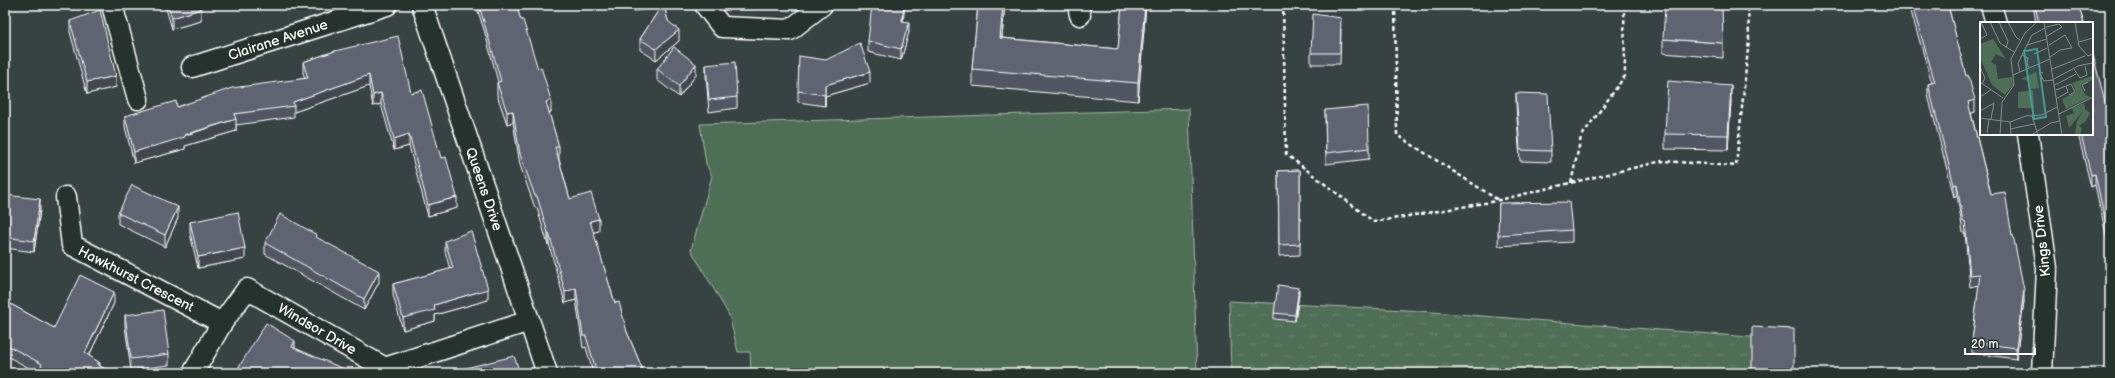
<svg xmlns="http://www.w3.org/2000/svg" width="2115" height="378" viewBox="0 0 2115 378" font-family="'Balsamiq Sans',sans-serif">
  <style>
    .grass { fill: url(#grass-tufts); stroke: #a7b6ab }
    .park { fill: #4f6e57; stroke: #a7b6ab }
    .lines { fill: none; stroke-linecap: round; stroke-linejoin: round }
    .minor-casing { stroke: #fff; stroke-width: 23 }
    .path { stroke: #fff; stroke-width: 2.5; stroke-dasharray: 4 3; stroke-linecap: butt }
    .minor { stroke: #26332d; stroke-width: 20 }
    .wall { fill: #515662; stroke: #fff }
    .shaded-wall { fill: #424650; stroke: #fff }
    .building { fill: #5e6472; stroke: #fff }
    .labels { text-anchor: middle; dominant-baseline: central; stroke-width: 3; stroke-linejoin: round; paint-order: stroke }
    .street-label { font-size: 14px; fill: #fff; stroke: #26332d }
    .inset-road { fill: none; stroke: #878e8e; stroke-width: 1 }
    .view { fill: #4b9892; fill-opacity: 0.15; stroke: #4b9892; stroke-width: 2 }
    .inset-edge { fill: none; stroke: #fff; stroke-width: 2 }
  </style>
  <defs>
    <pattern id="grass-tufts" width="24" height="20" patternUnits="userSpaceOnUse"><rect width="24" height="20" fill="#4f6e57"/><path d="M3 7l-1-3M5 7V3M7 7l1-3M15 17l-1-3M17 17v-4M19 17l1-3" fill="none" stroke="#698470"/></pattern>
  </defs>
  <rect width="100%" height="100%" fill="#374242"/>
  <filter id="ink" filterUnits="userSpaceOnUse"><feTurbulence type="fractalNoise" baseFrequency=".025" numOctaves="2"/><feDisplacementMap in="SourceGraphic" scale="8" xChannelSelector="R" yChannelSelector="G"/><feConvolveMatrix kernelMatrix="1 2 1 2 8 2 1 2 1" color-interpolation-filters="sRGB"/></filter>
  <g filter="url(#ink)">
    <!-- grass -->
    <polygon class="grass" points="1229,301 1406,310 1775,339 1772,373 1231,373"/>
    <!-- park -->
    <polygon class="park" points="1189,109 1197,373 751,373 750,352 738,352 729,315 691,250 712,176 706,164 700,124"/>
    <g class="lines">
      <!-- minor casing -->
      <g class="minor-casing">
        <g id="minor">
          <polyline points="112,5 138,99"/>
          <polyline points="422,5 547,373"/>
          <polyline points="705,5 722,27 790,30 822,5"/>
          <polyline points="1078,5 1080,15"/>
          <polyline points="1991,5 1996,23"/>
          <polyline points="192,67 387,5"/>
          <polyline points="2028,134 2047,268 2042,373"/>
          <polyline points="66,197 72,245 222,323"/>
          <polyline points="193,373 222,323 247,289 385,368 529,321"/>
        </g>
      </g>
      <!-- path -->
      <g class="path">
        <polyline points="1283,5 1286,154 1374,222 1491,202 1662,161 1736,166 1749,39 1748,5"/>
        <polyline points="1395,5 1397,135 1498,200"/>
        <polyline points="1571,183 1581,137 1625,76 1624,5"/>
      </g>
      <!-- minor -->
      <use href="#minor" class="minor"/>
    </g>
    <!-- wall -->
    <g class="wall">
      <polygon points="165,5 208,5 200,6 201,21 172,29"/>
      <polygon points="476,5 516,5 551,112 549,113 559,147 559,159 570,199 599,231 593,232 615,303 627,332 644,373 593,373 586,347 583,348 576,300 565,303 549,244 548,245 537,208 535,208 520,165 513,122 507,124 497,95 497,83 498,82 485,33"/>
      <polygon points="634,5 664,5 668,21 679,41 656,60 640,50 640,39 660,8 634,11"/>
      <polygon points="978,5 1005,5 1002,38 1118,49 1122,5 1146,5 1138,101 972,86 972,69"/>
      <polygon points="1909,5 1948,5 1975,112 1971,113 1991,194 2012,236 2024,301 2016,359 1972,353 1972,342 1979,285 1970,287 1965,233 1963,233 1957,195 1954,197 1928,95 1928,84 1932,83"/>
      <polygon points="2034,5 2078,5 2084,23 2036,23 2034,11"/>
      <polygon points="70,21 116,87 87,94 70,32"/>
      <polygon points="903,21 909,32 901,60 868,52 868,41"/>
      <polygon points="1341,29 1340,64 1311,64 1311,53"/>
      <polygon points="1663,39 1723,43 1723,58 1663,53"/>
      <polygon points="335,51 411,93 441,158 457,208 428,216 409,146 394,150 381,104 373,106 369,86 294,112 294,117 236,125 236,131 185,146 185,149 134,163 125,127 125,116 177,107 305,78 303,73 303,62"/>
      <polygon points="706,65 737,97 737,108 709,112 706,76"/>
      <polygon points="657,69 696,75 679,97 657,80"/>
      <polygon points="870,83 825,96 825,106 798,102 798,91"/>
      <polygon points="1516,93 1551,151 1551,162 1520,161 1516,105"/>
      <polygon points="1731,101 1728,150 1665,149 1665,134"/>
      <polygon points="1325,110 1369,148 1369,159 1326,164"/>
      <polygon points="2110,121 2110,253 2095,185 2091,187 2078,134 2092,134"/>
      <polygon points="1300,170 1300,255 1279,256 1278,171"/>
      <polygon points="5,197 40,210 34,252 5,248"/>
      <polygon points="1499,203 1572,230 1572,242 1498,246"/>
      <polygon points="118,213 178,218 165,247 118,224"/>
      <polygon points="190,222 245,259 198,268 190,233"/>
      <polygon points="445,241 488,300 435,315 435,321 403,330 393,295 393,284 450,269 445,252"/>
      <polygon points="265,243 379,282 364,310 265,254"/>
      <polygon points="2107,272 2110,272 2110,322 2109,322"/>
      <polygon points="1299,294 1295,321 1274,319 1274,313"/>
      <polygon points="5,301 54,328 114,303 89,356 100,363 100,366 111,373 38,373 5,355"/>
      <polygon points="125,315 169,354 169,365 131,370 125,326"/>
      <polygon points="295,348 344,373 229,373 237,370"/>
    </g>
    <!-- shaded-wall -->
    <g class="shaded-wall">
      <polygon points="904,5 905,5 902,31 902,21"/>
      <polygon points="1003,5 1005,5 1000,55 1000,38"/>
      <polygon points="1145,5 1146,5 1138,101 1138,83"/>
      <polygon points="201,9 201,21 172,29 172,18"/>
      <polygon points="909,22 909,32 901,60 901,49"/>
      <polygon points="679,30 679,41 656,60 656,49"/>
      <polygon points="696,64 696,75 679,97 679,86"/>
      <polygon points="870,72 870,83 825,96 825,106 825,85"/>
      <polygon points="369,75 369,86 294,112 294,106 293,102"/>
      <polygon points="116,76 116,87 87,94 87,82"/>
      <polygon points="1731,86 1731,101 1728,150 1728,135"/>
      <polygon points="381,93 381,104 373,106 373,95"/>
      <polygon points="551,100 551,112 546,113 546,102"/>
      <polygon points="1975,100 1975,112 1968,114 1968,102"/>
      <polygon points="513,111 513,122 507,124 507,112"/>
      <polygon points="236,119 236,131 185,146 185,149 134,163 134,152"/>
      <polygon points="409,134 409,146 394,150 394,139"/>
      <polygon points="2095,174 2095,185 2091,187 2091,175"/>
      <polygon points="1957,184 1957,195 1954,197 1954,185"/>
      <polygon points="457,197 457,208 428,216 428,205"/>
      <polygon points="40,199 40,210 34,252 34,241"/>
      <polygon points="178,207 178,218 165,247 165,235"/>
      <polygon points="599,219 599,231 590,233 590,221"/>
      <polygon points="548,233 549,233 549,244 548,245"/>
      <polygon points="245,248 245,259 198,268 198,257"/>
      <polygon points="379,271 379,282 364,310 364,299"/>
      <polygon points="576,288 576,300 565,303 565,292"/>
      <polygon points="1299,288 1299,294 1295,321 1295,315"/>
      <polygon points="488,289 488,300 435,315 435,321 403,330 403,318 434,305"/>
      <polygon points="2024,290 2024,301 2016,359 2016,348"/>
      <polygon points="114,292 114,303 85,364 85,353"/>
      <polygon points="295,341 295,352 292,347"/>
    </g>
    <!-- building -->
    <g class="building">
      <polygon points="168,5 200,5 201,9 172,18"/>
      <polygon points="479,5 516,5 521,20 523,20 538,69 541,67 551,100 546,102 559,147 555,147 570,199 591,193 599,219 590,221 615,303 619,302 627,332 644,373 597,373 586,336 583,336 576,288 565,292 549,233 548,233 537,196 535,196 520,154 513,111 507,112 497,83 501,81"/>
      <polygon points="662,5 664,5 668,21 679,30 656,49 640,39"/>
      <polygon points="872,5 904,5 902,21 909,22 901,49 868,41"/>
      <polygon points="978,5 1003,5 1000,38 1118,49 1122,5 1145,5 1138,83 972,69"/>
      <polygon points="1665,5 1722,5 1723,43 1663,39"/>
      <polygon points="1912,5 1948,5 1966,76 1968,75 1975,100 1968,102 1991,194 2005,192 2012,236 2013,235 2024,290 2016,348 1972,342 1980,274 1970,275 1965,221 1963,222 1957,184 1954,185 1928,84 1935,82"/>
      <polygon points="2035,5 2078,5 2084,23 2039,23"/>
      <polygon points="100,10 116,76 87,82 70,21"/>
      <polygon points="1313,14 1341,18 1340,53 1311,53"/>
      <polygon points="398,36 411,93 422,90 441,158 446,157 457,197 428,205 409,134 394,139 381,93 373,95 369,75 293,102 294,106 234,114 236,119 184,135 185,137 134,152 125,116 176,101 177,107 232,88 308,78 303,62 335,51"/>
      <polygon points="860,43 870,72 825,85 825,95 798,91 799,56 826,60"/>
      <polygon points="674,47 696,64 679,86 657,69"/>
      <polygon points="2092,51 2110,121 2110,242 2095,174 2091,175 2081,134 2092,134"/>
      <polygon points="735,62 737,97 709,100 706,65"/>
      <polygon points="1668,81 1731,86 1728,135 1665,134"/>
      <polygon points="1516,93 1548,94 1551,151 1520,150"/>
      <polygon points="1368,106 1369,148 1326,153 1325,110"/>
      <polygon points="1300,170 1300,244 1279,245 1278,171"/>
      <polygon points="132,185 178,207 165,235 118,213"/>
      <polygon points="5,195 40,199 34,241 5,237"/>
      <polygon points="1569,202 1572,230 1498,235 1499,203"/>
      <polygon points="238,212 245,248 198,257 190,222"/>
      <polygon points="280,214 317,235 316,237 379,271 364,299 265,243"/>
      <polygon points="471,231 488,289 434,305 435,310 403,318 393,284 453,268 445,241"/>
      <polygon points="2107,272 2110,272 2110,311 2109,311"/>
      <polygon points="80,275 114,292 85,353 100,363 97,364 111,373 42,373 39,371 42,364 5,344 5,301 54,328"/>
      <polygon points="1278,285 1299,288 1295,315 1274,313"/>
      <polygon points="163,310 169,354 131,359 125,315"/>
      <polygon points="266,323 295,341 292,347 344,369 342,373 284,373 279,370 277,373 275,373 268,370 266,373 229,373 232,368 237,370"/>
      <polygon points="1752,327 1794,329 1794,373 1752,373"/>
      <polygon points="514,356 520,373 451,373 458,370"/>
    </g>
  </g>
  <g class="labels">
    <!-- street labels -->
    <g class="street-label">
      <text transform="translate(278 40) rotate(-18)">Clairane Avenue</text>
      <text transform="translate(484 189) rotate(71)">Queens Drive</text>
      <text transform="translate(2042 241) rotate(-96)">Kings Drive</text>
      <text transform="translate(136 279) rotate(27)">Hawkhurst Crescent</text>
      <text transform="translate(317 329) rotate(30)">Windsor Drive</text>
    </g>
  </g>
  <!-- overview -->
  <g transform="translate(1980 22)">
    <rect width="113" height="113" fill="#374242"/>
    <path d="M53 68 54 86H38V70Z" fill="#4f6e57"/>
    <path d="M104 81 105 87 110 91 106 99 99 104 102 106 100 113H95L97 99 103 89 99 83Z" fill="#4f6e57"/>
    <path d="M13 17 26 37 16 32 11 40 16 43 18 57 32 55 33 63 25 73 12 63 0 36V22ZM111 48H113V58L101 63 105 73 111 75 86 87 82 77 96 70 92 61 112 54ZM56 50 59 66 50 67 48 59 41 57Z" fill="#4f6e57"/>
    <path d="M99 83 103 89 89 106 86 94 94 91 92 86Z" fill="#4f6e57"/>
    <path class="inset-road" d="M10 0 20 21 34 30M19 0 28 19 26 26M28 0 36 15 40 18M64 0 82 113M95 0 99 24 108 34 113 32M66 5 79 2 82 5 67 14M0 17 7 13 1 0M99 20 113 16M47 23 67 17M69 23 85 13 92 26 80 28 70 35M54 32 67 26M42 33 48 36 47 41 49 46M0 45 5 56 2 62M72 47 105 34M94 47 100 56 107 53 105 44M40 50 38 41 52 13 65 6M63 51 59 50 64 59 73 58M33 53 70 37M74 57 98 44 112 41 113 44M0 60 23 76M75 63 96 52M86 64 91 62 95 70 89 73M76 68 86 64 88 70 76 77M105 69 102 63 108 60M0 75 11 68M0 89 14 81 11 97M79 92 113 75M52 94 58 113M0 96 30 100 46 94 62 93 77 85M30 100 31 113M30 107 54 102M7 111 9 97M20 113 22 80 34 63 31 37 45 11 57 0M51 113 71 101 80 99"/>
    <path class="view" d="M57 27 66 95 54 97 44 29Z"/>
    <rect width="113" height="113" class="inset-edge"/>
  </g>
  <!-- margin -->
  <rect width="2115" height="378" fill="none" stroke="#26332d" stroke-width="20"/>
  <rect x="10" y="10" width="2095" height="358" fill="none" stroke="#fff" stroke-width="1.5" filter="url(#ink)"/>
  <!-- scale -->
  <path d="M1965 348v6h70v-6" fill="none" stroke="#ffffff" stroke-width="2"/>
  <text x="1971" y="348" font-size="12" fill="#ffffff" stroke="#26332d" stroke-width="3" paint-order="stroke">20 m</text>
</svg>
